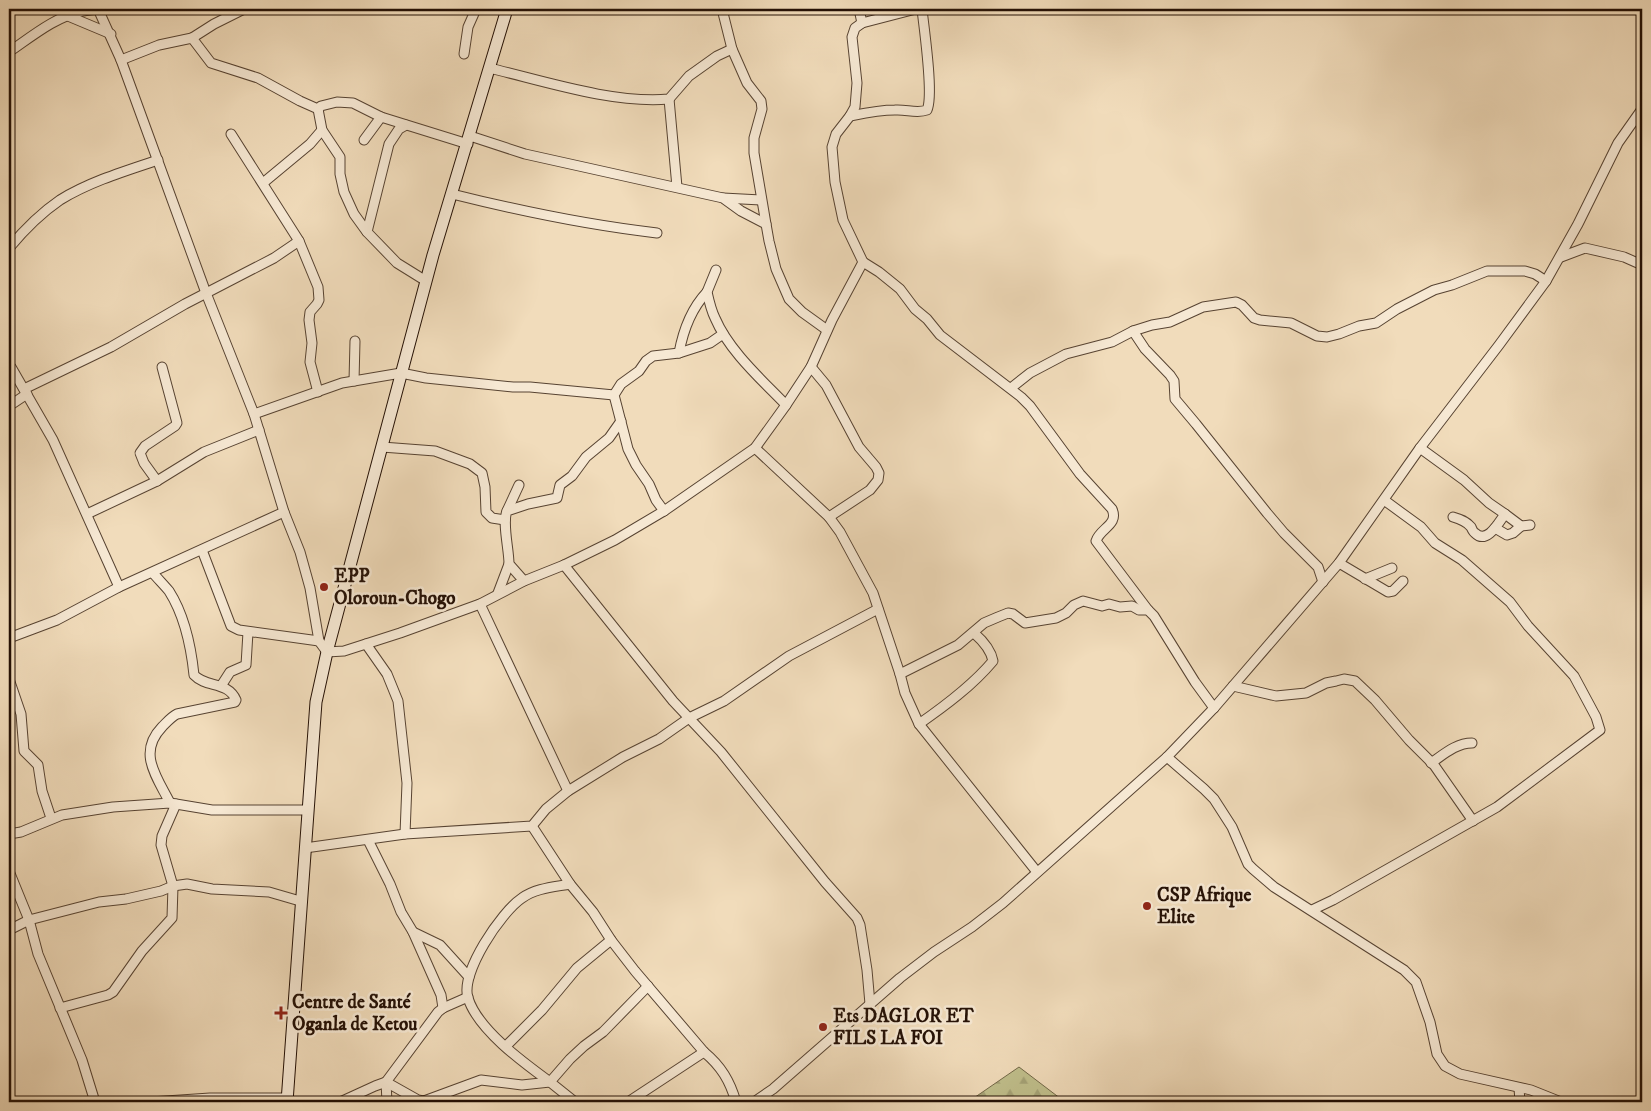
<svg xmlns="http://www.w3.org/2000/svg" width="1651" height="1111" viewBox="0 0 1651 1111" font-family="'IM FELL DW Pica',serif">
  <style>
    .forest { fill: url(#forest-firs); stroke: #726848 }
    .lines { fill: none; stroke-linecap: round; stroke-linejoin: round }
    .street-casing { stroke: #574332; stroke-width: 11 }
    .secondary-casing { stroke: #241005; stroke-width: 13 }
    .street { stroke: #f6e8d3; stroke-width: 9 }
    .secondary { stroke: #f6e8d3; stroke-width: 11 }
    .poi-dot { fill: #8f2418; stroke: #f6e8d3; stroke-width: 2 }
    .labels { text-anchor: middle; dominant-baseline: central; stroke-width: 5; stroke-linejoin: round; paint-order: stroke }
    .poi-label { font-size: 19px; font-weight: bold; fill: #241005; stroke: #f6e8d3; text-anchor: start }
  </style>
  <defs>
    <pattern id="forest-firs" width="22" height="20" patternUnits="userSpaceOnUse" patternTransform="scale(1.25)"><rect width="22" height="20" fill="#c0bf8c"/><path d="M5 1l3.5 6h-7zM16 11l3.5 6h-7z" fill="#a5a377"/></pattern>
  </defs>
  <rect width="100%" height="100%" fill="#f1dcbb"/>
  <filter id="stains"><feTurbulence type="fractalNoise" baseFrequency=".004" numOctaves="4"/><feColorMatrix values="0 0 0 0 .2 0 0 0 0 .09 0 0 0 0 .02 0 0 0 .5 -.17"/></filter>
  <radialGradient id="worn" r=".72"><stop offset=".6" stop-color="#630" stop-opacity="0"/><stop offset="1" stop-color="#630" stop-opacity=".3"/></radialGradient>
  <!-- forest -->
  <polygon class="forest" points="1019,1067 1065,1102 968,1102"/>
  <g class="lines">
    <!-- street casing -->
    <g class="street-casing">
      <g id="street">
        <polyline points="98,9 121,60 206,293 254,414 284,512 300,552 310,588 319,641 327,652 344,651 400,633 480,604 524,581 564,565 615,540 664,511 755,448 786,405 811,367 832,320 863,262 843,220 835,182 832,147 836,134 850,116 855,107 857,83 852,37 855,28 862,23 916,9"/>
        <polyline points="722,9 732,49 747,83 761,101 762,109 754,138 754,153 766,224"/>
        <polyline points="859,9 862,23"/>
        <polyline points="68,16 111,34"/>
        <polyline points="192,38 214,24 244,9"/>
        <path d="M9 52C31 37 56 16 83 11 88 10 94 10 99 9"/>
        <polyline points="464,54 468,27 476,9"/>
        <polyline points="121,60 159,45 192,38 211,63 258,78 300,101 318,109"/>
        <path d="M489 68C544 81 613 104 669 99L689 76 717 56 732 49"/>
        <polyline points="669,99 677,187"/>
        <polyline points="318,109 322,130 340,157 340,174 344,192 354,214 367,232 397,263 426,281"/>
        <polyline points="318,109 321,106 337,102 353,103 381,117 468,144"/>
        <path d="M850 116C865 113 879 110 895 110 906 109 917 114 927 110 934 95 924 29 922 9"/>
        <polyline points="231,134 299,241 318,287 319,300 317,304 310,312 309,320 312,343 310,362 318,392"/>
        <polyline points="470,136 525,154 723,198 741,211 766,224 769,241 776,269 789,299 802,312 827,330"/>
        <polyline points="364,140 381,117"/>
        <polyline points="263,183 310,144 322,130"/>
        <path d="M452 194C520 211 587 225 657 233"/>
        <polyline points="723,198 761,200"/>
        <polyline points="367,232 389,144 399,129 406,125"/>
        <path d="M9 248C24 230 41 213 60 200 89 182 125 171 158 160"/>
        <polyline points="1561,257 1585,248 1624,257 1642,265"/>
        <path d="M863 262 879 272 900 289 915 309 927 319 940 335 1021 397 1030 406 1080 474 1112 509C1119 525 1100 528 1096 541L1148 610"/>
        <path d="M716 270 707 292C709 301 711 310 715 318 729 351 762 380 786 405"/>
        <polyline points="1133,331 1145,349 1170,375 1174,381 1175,399 1196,424 1267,513 1284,533 1318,567 1323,582"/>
        <path d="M679 353C683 331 691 309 707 292"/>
        <polyline points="11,367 53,440 119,587"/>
        <polyline points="811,367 826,385 859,447 876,467 879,473 878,480 870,490 829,517"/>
        <polyline points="354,381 355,341"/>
        <polyline points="1011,388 1030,373 1066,354 1112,342 1133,331 1152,325 1170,322 1203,307 1236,302 1242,305 1254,318 1260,320 1291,323 1317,336 1327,337 1339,334 1359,326 1376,323 1397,309 1434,290 1452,285 1487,271 1525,271 1535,274 1546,281"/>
        <polyline points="24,389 111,347 185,304 274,258 299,241"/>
        <polyline points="9,406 27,394"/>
        <polyline points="254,414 342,383 401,373 426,378 513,387 530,387 614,395"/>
        <polyline points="382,447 435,451 470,464 482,473 485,487 486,512 492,518 505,520"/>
        <polyline points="755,448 829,517 840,532 873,593 900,674 905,693 919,724 1037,872"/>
        <path d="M1420 448 1464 480 1489 503 1505 514C1499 522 1487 545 1475 533 1473 532 1472 529 1471 527 1466 521 1460 519 1453 517"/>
        <polyline points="157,481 144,463 140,453 145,446 175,426 177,423 162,367"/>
        <polyline points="507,511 519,485"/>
        <polyline points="664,511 656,500 649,484 636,465 628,449 614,395 621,384 639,371 646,361 653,356 679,353 710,343 723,334"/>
        <polyline points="87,514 157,481 204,452 259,430"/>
        <polyline points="1505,514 1521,526 1530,525"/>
        <polyline points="1495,528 1507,535 1513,533 1521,526"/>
        <polyline points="202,550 231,626 239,630 319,641"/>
        <polyline points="1339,563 1388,592 1393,591 1403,581"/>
        <polyline points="564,565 673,701 721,752 825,882 857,918 860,925 867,970 870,1004"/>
        <path d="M153 573C158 579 164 585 169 591 185 616 191 646 194 675 206 688 228 681 236 700L235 702 177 714C171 717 167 722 162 727 137 753 157 777 170 803"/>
        <polyline points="1365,579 1392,568"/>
        <path d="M524 581 509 564C509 549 502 523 507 511L528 504 557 498 560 485 572 476 586 457 609 438 621 421"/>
        <polyline points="498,593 509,564"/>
        <polyline points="480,604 568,791"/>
        <polyline points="9,638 57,620 119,587 284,512"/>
        <polyline points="366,644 387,674 398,701 407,783 405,834"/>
        <polyline points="900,674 958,645 984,623 998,617 1008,613 1013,614 1025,623 1056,618 1066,613 1074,605 1083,601 1102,606 1109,604 1120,607 1132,606 1139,610 1148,610 1154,616 1195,682 1214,708"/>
        <polyline points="9,679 21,714 24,751 38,765 42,791 51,818"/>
        <polyline points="221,686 230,672 246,665 248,632"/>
        <polyline points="1233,686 1276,696 1306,693 1326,683 1336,681 1344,679 1355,681 1375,700 1409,740 1434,765 1473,821"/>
        <path d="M919 724C945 706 972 686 993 661 991 650 982 640 974 633"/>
        <polyline points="1167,757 1204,789 1214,799 1232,827 1248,864 1253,869 1274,887 1404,970 1416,982 1430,1022 1437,1054 1445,1066 1460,1074 1531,1090 1561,1102"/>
        <path d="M1431 763C1443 755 1456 743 1472 743"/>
        <path d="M532 826 570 884 593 912 611 940 635 971 704 1052C721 1066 730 1081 736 1102"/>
        <polyline points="9,834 21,832 62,815 113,807 170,803 212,810 307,810"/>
        <polyline points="368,840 390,884 401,912 413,932 441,995 443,1008"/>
        <polyline points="305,848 405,834 532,826 546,809 568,791 623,757 659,739 689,718 724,701 789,656 878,609"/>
        <polyline points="9,871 29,920 38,954 82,1060 95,1102"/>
        <path d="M570 884C554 887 536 888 522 898 501 912 460 973 468 998 478 1030 524 1063 550 1082L570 1059 584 1046 603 1032 648 986"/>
        <polyline points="1312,910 1333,900 1497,807 1600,730 1596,717 1574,676 1528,626 1510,602 1462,560 1435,543 1421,527 1384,500"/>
        <polyline points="9,930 29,920 99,902 126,899 161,891 173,886 187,884 212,889 269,892 300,901"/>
        <polyline points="413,932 440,945 469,977"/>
        <polyline points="60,1008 108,995 113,992 142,951 172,918 173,886 161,845 162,836 176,804"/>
        <polyline points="506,1046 542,1010 577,968 611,940"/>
        <polyline points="1519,1088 1520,1102"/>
        <polyline points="151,1102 210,1098 287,1098"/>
        <polyline points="340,1102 375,1086 386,1082 418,1100 424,1101 481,1080 522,1085 550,1082 575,1102"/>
        <polyline points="387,1102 386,1082 438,1012 443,1008 468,997"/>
        <polyline points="628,1102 704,1052"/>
        <polyline points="754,1102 773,1089 900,978 934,952 972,927 1003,903 1167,757 1214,708 1339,563 1420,448 1499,345 1546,281 1578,224 1618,143 1642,109"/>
      </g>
    </g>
    <!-- secondary casing -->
    <g class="secondary-casing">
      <polyline id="secondary" points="287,1102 316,702 327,652 433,255 507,9"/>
    </g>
    <!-- street -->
    <use href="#street" class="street"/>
    <!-- secondary -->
    <use href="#secondary" class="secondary"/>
  </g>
  <!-- markers -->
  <g class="poi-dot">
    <circle cx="324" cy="587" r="5"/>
    <circle cx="1147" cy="906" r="5"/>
    <path d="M278.5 1005.5h5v5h5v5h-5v5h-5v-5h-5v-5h5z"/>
    <circle cx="823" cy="1027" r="5"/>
  </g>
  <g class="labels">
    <!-- poi labels -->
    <g class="poi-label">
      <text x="334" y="576">EPP<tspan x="334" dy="22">Oloroun-Chogo</tspan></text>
      <text x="1157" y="895">CSP Afrique<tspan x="1157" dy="22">Elite</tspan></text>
      <text x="292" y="1002">Centre de Santé<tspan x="292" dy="22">Oganla de Ketou</tspan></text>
      <text x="833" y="1016">Ets DAGLOR ET<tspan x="833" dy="22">FILS LA FOI</tspan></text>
    </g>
  </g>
  <!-- margin -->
  <rect width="1651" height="1111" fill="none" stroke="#f1dcbb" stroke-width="30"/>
  <rect x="10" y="10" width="1631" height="1091" fill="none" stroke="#241005" stroke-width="2.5"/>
  <rect x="15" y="15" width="1621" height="1081" fill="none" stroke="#241005"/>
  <rect width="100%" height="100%" filter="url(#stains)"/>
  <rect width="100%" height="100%" fill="url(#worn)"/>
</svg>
